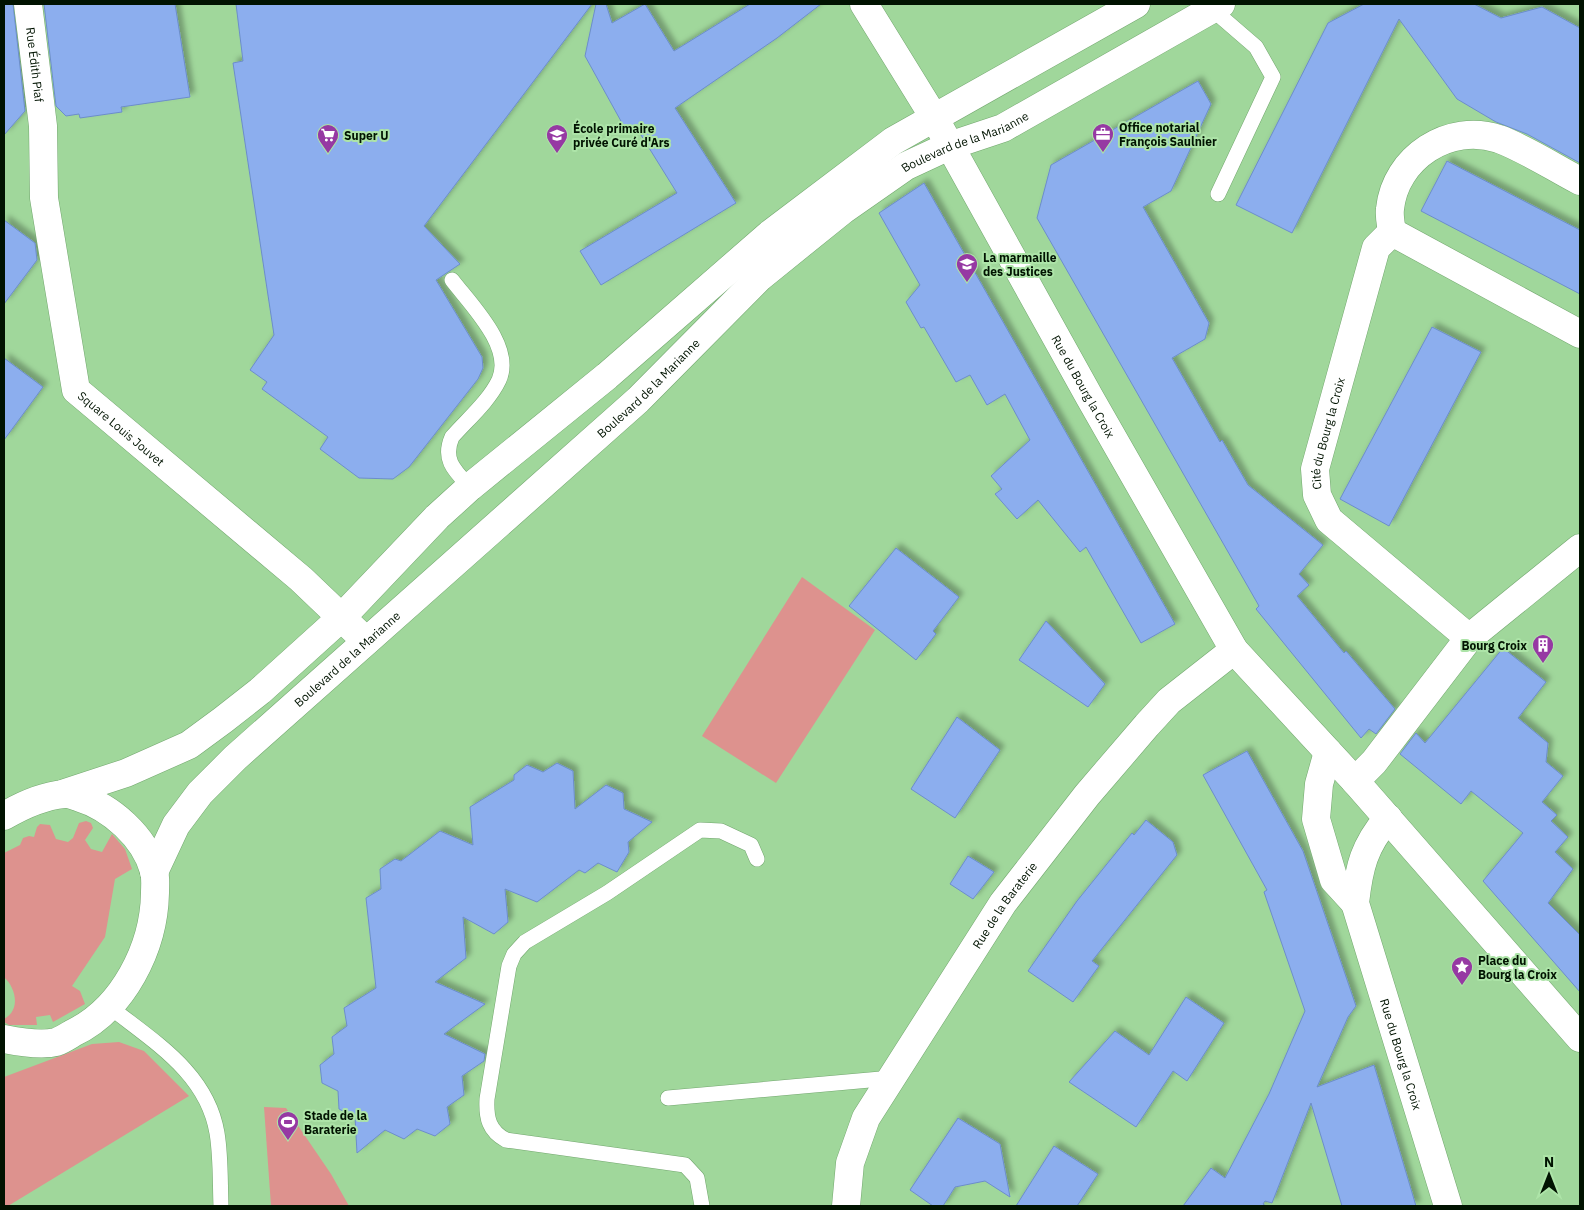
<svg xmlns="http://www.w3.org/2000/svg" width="1584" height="1210" viewBox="0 0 1584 1210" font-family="'IBM Plex Sans',sans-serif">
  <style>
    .green { fill: #dd928e }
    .building { fill: #8caeee; stroke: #6c8dcb; filter: url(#shadow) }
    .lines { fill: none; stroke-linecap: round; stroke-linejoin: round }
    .service-casing { stroke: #72a76e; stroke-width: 16 }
    .minor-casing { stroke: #72a76e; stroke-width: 29 }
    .tertiary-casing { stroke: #72a76e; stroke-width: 29 }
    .service { stroke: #fff; stroke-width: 15 }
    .minor { stroke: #fff; stroke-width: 28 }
    .tertiary { stroke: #fff; stroke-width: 28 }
    .labels { text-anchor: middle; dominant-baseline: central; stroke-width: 4; stroke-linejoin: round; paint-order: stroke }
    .street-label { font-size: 12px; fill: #011301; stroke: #ade4a8 }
    .poi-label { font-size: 12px; font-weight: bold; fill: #011301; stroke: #ade4a8; text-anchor: start }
  </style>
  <defs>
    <filter id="shadow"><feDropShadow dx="4.5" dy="-4.5" stdDeviation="2.5" flood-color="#0004"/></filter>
  </defs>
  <rect width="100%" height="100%" fill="#a0d79b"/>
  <!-- green -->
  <g class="green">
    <polygon points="802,577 875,630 776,783 702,736"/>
    <path d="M86 821 91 823 93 828 85 840 91 849 102 852 112 834 125 849 132 869 115 879 105 937 72 986 80 991 85 1004 53 1022 50 1015 36 1017 37 1025H9L4 1022V1019C21 1010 16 988 4 977V853L20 845 23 838 29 836 34 837 37 827 40 824 50 825 56 839 68 842 73 838 79 823Z"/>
    <polygon points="119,1042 144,1051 189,1096 8,1206 4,1206 4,1077 92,1044"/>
    <polygon points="264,1107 286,1108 331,1174 349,1206 271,1206"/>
  </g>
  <!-- building -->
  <g class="building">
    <polygon points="4,4 13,4 25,111 4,135"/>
    <polygon points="44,4 175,4 190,97 121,107 122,112 80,118 79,114 66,116 56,106"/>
    <polygon points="236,4 592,4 424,226 460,264 436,280 482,357 483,368 478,379 409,467 393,479 359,478 320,449 328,437 262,389 267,382 250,370 274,335 233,63 243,61"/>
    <polygon points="596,4 606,4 612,23 645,4 674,51 750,4 821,4 777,38 675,108 736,203 601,285 580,251 677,193 636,127 627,132 585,56"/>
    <polygon points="1364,4 1474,4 1501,18 1542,7 1580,28 1580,163 1527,134 1496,122 1457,99 1399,19 1292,233 1236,205 1328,23"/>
    <polygon points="1198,81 1211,104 1171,191 1143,207 1209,323 1205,339 1172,358 1220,442 1222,440 1248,485 1323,545 1299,574 1309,585 1297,596 1344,653 1346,651 1395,709 1376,734 1369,729 1361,738 1256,609 1259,606 1037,218 1051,165"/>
    <polygon points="1447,161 1580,230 1580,294 1421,211"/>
    <polygon points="924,183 1175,624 1141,643 1086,547 1080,552 1038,500 1017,519 995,494 1002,489 991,476 1030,440 1005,394 987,405 970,375 956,382 924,327 921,328 906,302 920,285 879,213"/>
    <polygon points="4,220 35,243 37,260 4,304"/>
    <polygon points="1432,327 1481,352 1389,526 1340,499"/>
    <polygon points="4,358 43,387 4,440"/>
    <polygon points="896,548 959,597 933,631 936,634 916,660 849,606"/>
    <polygon points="1046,621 1105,684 1088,707 1019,660"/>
    <polygon points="1503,648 1546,682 1518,718 1548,743 1546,762 1563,776 1542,802 1557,815 1551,821 1568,837 1555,852 1573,869 1548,903 1580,935 1580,992 1483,881 1523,833 1471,791 1461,804 1400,754 1416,733 1425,743"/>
    <polygon points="957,717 1000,750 955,818 911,789"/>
    <polygon points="1247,751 1303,851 1356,1006 1348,1017 1317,1087 1374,1065 1416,1206 1342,1206 1311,1103 1272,1203 1265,1201 1263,1204 1266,1206 1183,1206 1211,1168 1225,1178 1269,1094 1305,1011 1264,892 1267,890 1203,775"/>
    <polygon points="557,763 573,771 575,809 606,785 623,793 624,809 652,822 628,842 629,852 617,872 598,863 585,873 579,870 537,902 505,889 508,922 494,934 463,917 466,958 435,982 485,1004 444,1034 485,1054 484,1061 462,1076 464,1095 447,1107 450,1124 435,1136 417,1129 404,1139 385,1130 357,1153 355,1117 339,1109 338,1091 322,1083 320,1065 334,1054 332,1037 347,1026 344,1008 376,988 366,898 381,889 380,869 395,859 401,861 440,831 473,845 470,807 514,780 514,775 527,765 543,772"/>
    <polygon points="1146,820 1173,842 1177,855 1092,961 1099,966 1073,1002 1028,971 1077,901 1132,833 1134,835"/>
    <polygon points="968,856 994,872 973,899 950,884"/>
    <polygon points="1186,997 1224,1023 1187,1081 1173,1071 1136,1127 1069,1082 1115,1031 1149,1055"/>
    <polygon points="958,1118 1000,1144 1010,1197 985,1181 955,1187 943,1206 933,1206 910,1190"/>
    <polygon points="1054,1146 1098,1174 1077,1206 1016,1206"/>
  </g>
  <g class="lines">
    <!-- service casing -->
    <g class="service-casing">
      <g id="service">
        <polyline points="1212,9 1256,47 1273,77 1218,194"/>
        <path d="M452 280C471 305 514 347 499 380 489 401 468 419 452 437 442 460 455 471 470 487"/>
        <path d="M110 1007C154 1042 207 1073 217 1133 221 1157 220 1182 221 1206"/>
        <polyline points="668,1098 892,1078"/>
        <path d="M702 1206 697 1178 685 1165 506 1140C489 1131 486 1118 487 1099L509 966 514 954 525 942 607 893 700 830 721 831 751 845 757 859"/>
      </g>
    </g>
    <!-- minor casing -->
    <g class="minor-casing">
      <g id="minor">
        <path id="s1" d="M28 4 43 126 44 198 76 390 301 579 366 641"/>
        <path d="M1392 232C1391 225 1389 217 1390 209 1395 158 1449 122 1499 139 1526 149 1555 168 1580 181"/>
        <path id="s2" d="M1469 638 1329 520 1317 495 1315 469 1376 248 1392 232 1580 334"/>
        <polyline points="1355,781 1374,762 1469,638 1580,548"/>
        <path id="s3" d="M846 1206 850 1163 866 1118 1003 903 1087 795 1147 725 1169 701 1234 650"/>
      </g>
    </g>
    <!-- tertiary casing -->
    <g class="tertiary-casing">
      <g id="tertiary">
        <path id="s4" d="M864 4 935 119 1090 398 1234 650 1355 781 1580 1038"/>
        <polyline points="1328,752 1319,784 1316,819 1334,880 1355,903"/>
        <polyline points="65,793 126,773 189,745 223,720 260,691 342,617 437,517 470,487 607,376 770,234 893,141 1136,4"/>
        <path d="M4 816C21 806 43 796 64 794 68 793 74 796 78 797 111 807 145 837 154 871 156 878 155 886 155 893 154 948 123 1009 73 1033 68 1036 62 1040 56 1042 41 1046 19 1042 4 1039"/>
        <path id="s5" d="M1388 818C1364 846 1359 867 1355 903L1448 1206"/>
        <path id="s6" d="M154 872 176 825 200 793 235 758 638 400 760 277 843 210 906 166 949 146 1003 128 1221 4"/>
      </g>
    </g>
    <!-- service -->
    <use href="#service" class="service"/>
    <!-- minor -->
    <use href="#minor" class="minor"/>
    <!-- tertiary -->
    <use href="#tertiary" class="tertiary"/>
  </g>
  <!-- icons -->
  <defs>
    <g id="office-pin" transform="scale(1.125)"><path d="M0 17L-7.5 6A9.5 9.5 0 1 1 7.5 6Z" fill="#9639a3" stroke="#ade4a8"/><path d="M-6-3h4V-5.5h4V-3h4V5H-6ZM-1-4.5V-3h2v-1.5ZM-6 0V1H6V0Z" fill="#fff"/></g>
    <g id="supermarket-pin" transform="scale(1.125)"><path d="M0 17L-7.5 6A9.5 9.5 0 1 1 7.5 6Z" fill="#9639a3" stroke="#ade4a8"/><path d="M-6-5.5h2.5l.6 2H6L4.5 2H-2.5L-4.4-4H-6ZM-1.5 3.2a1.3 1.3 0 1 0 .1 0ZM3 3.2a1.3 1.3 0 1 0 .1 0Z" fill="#fff"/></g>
    <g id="school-pin" transform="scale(1.125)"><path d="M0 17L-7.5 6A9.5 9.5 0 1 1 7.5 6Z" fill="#9639a3" stroke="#ade4a8"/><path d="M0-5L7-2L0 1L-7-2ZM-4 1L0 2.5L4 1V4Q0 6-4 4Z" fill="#fff"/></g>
    <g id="building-pin" transform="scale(1.125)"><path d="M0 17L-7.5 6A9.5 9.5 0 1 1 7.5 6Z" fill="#9639a3" stroke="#ade4a8"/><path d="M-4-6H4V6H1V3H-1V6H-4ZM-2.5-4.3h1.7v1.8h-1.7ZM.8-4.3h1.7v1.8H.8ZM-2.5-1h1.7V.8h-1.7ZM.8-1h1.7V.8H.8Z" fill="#fff"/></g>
    <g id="sight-pin" transform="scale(1.125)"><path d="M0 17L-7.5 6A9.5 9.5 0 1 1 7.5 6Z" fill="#9639a3" stroke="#ade4a8"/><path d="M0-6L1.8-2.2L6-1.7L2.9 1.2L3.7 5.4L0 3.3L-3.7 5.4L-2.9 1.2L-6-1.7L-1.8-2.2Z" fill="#fff"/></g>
    <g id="stadium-pin" transform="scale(1.125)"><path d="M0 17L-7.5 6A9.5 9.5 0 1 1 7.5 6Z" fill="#9639a3" stroke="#ade4a8"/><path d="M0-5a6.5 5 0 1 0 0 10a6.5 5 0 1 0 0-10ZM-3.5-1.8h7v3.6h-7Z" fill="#fff"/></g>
  </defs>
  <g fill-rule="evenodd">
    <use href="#office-pin" x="1103" y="134"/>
    <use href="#supermarket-pin" x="328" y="135"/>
    <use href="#school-pin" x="557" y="135"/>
    <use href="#school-pin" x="967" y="264"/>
    <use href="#building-pin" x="1543" y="645"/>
    <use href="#sight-pin" x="1462" y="967"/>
    <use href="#stadium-pin" x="288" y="1122"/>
  </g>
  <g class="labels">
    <!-- street labels -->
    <g class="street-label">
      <text stroke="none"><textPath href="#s1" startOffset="61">Rue Édith Piaf</textPath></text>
      <text stroke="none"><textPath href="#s6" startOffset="1101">Boulevard de la Marianne</textPath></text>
      <text stroke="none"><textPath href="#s6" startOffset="696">Boulevard de la Marianne</textPath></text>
      <text stroke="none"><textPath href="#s4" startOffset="441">Rue du Bourg la Croix</textPath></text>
      <text stroke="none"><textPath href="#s1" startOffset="449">Square Louis Jouvet</textPath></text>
      <text stroke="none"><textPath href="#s2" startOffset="274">Cité du Bourg la Croix</textPath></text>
      <text stroke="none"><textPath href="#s6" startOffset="291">Boulevard de la Marianne</textPath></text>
      <text stroke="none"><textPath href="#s3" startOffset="345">Rue de la Baraterie</textPath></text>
      <text stroke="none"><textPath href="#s5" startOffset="251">Rue du Bourg la Croix</textPath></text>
    </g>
    <!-- poi labels -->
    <g class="poi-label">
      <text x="1119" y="127">Office notarial<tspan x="1119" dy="14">François Saulnier</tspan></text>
      <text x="573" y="128">École primaire<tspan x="573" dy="14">privée Curé d'Ars</tspan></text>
      <text x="344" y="135">Super U</text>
      <text x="983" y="257">La marmaille<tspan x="983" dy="14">des Justices</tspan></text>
      <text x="1527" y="645" text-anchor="end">Bourg Croix</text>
      <text x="1478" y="960">Place du<tspan x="1478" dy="14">Bourg la Croix</tspan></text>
      <text x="304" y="1115">Stade de la<tspan x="304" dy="14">Baraterie</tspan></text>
    </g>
  </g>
  <!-- border -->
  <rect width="1584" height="1210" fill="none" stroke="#011301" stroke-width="10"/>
  <!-- north arrow -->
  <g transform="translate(1549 1175)" stroke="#ade4a8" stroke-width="4" paint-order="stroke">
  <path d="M0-4L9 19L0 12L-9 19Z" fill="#011301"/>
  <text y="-8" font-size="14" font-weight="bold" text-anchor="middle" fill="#011301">N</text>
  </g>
</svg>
